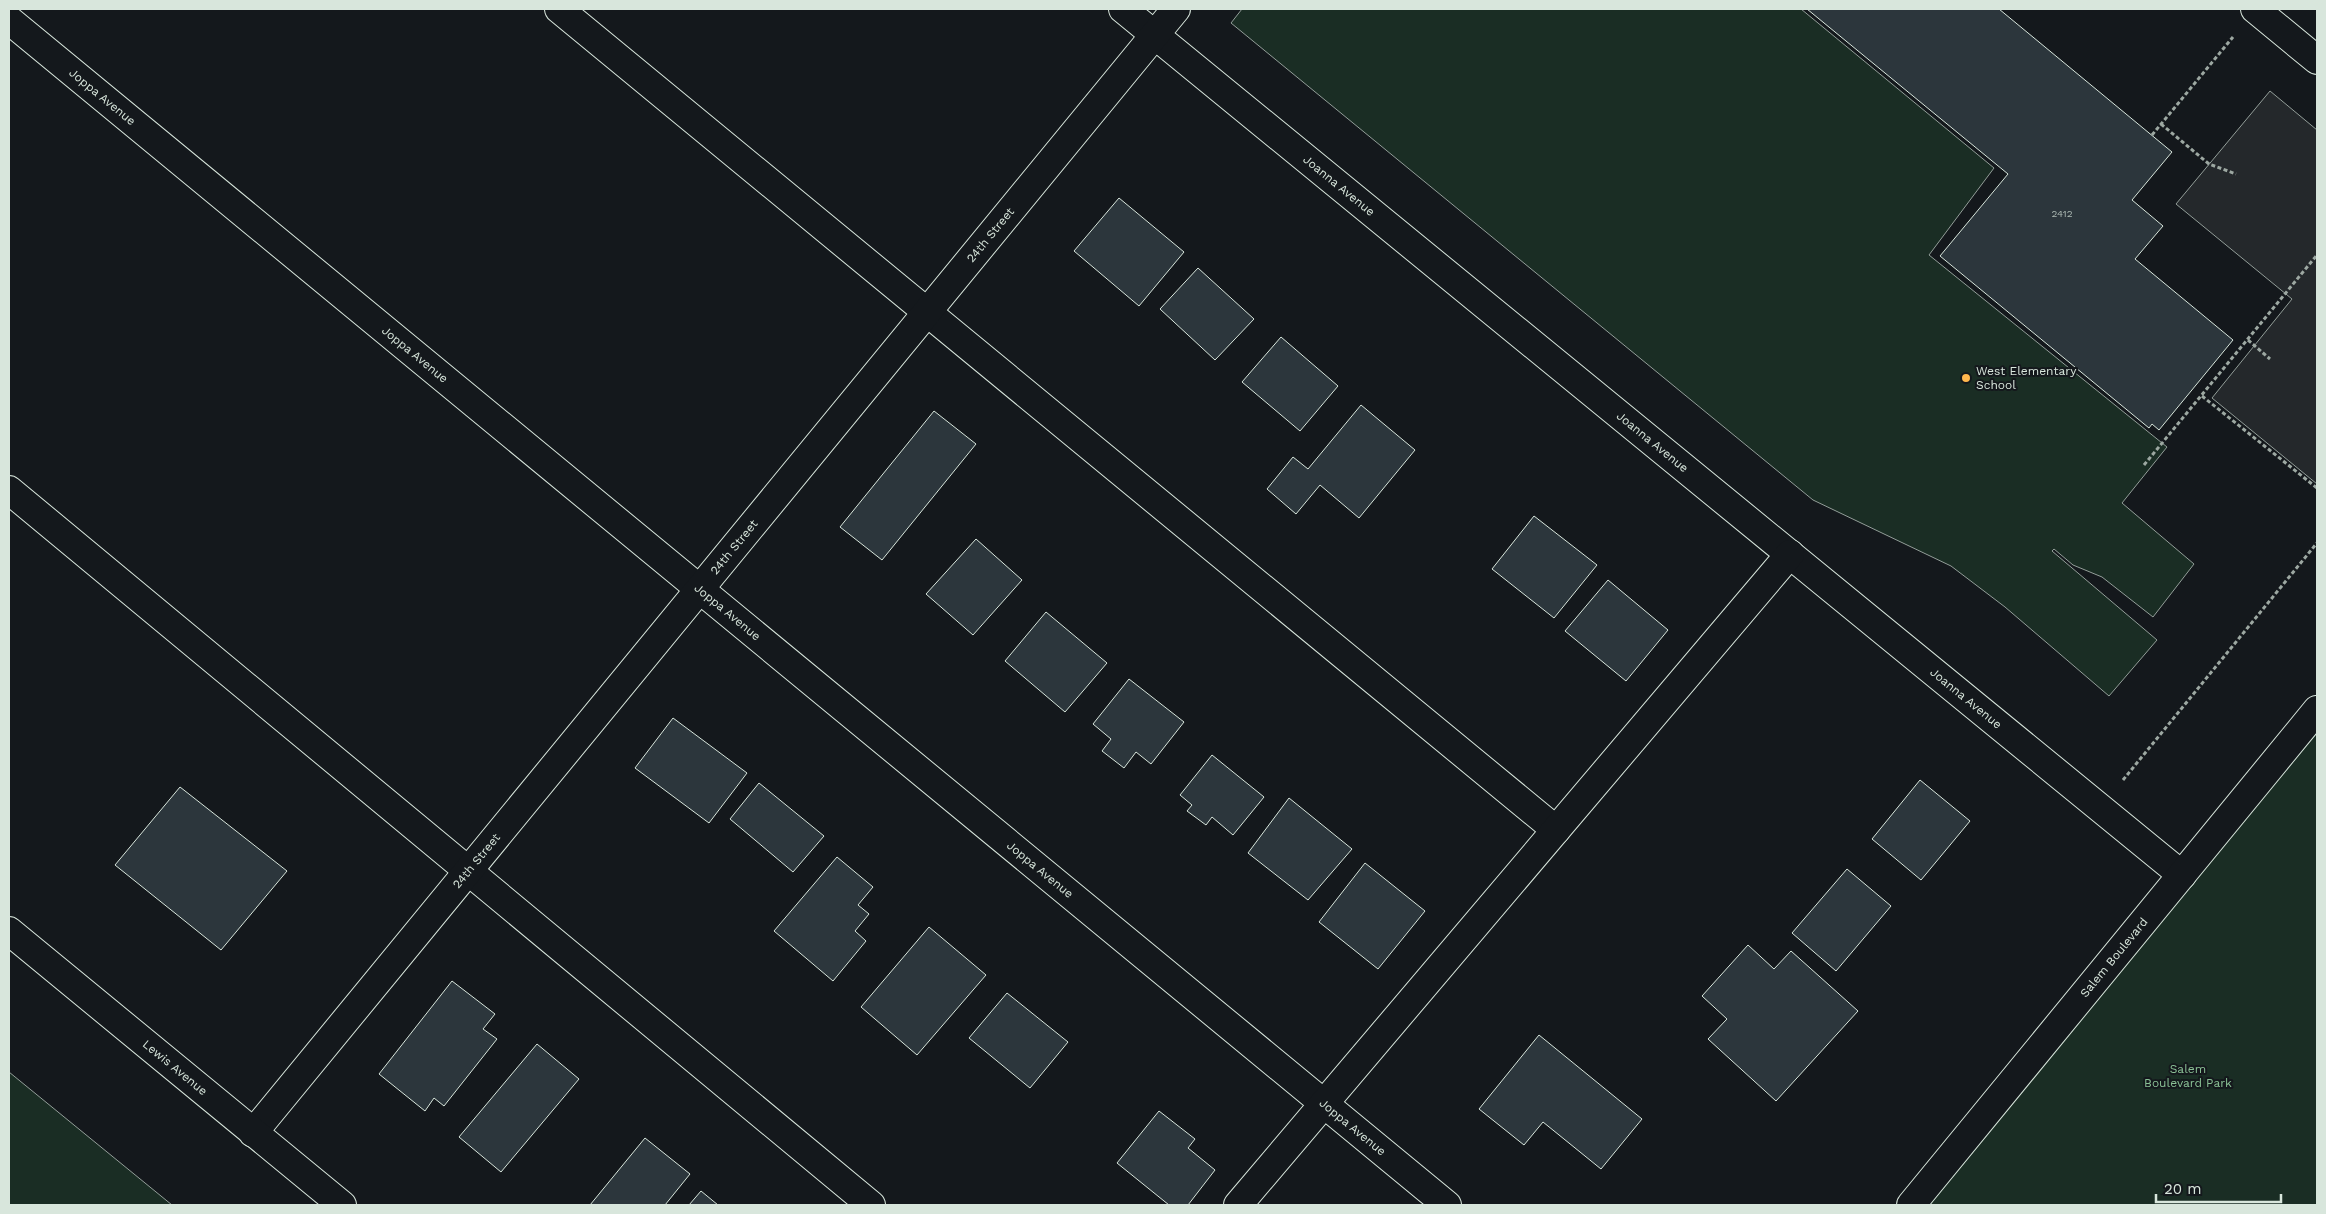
<svg xmlns="http://www.w3.org/2000/svg" width="2326" height="1214" viewBox="0 0 2326 1214" font-family="'Work Sans',sans-serif">
  <style>
    .green { fill: #1a2d24; stroke: #939e99 }
    .parking { fill: #24282b; stroke: #939e99 }
    .building { fill: #2c363c; stroke: #d8e6dc }
    .lines { fill: none; stroke-linecap: round; stroke-linejoin: round }
    .minor-casing { stroke: #d8e6dc; stroke-width: 30 }
    .major-casing { stroke: #d8e6dc; stroke-width: 30 }
    .path { stroke: #9da8a2; stroke-width: 3; stroke-dasharray: 4 2.5; stroke-linecap: butt }
    .minor { stroke: #14181c; stroke-width: 28 }
    .major { stroke: #14181c; stroke-width: 28 }
    .poi-dot { fill: #ffb74d; stroke: #14181c; stroke-width: 2 }
    .labels { text-anchor: middle; dominant-baseline: central; stroke-width: 4; stroke-linejoin: round; paint-order: stroke }
    .number-label { font-size: 10px; fill: #adbab4 }
    .street-label { font-size: 12px; fill: #d8e6dc; stroke: #14181c }
    .poi-label { font-size: 12px; fill: #d8e6dc; stroke: #14181c; text-anchor: start }
    .park-label { font-size: 12px; fill: #8ac095; stroke: #14181c }
  </style>
  <rect width="100%" height="100%" fill="#14181c"/>
  <!-- green -->
  <g class="green">
    <polygon points="1242,9 1801,9 1994,168 1929,255 2167,447 2122,503 2194,564 2153,617 2102,577 2073,565 2054,549 2052,551 2157,640 2109,696 2005,607 1951,566 1813,500 1231,23"/>
    <polygon points="2317,713 2317,1205 1915,1205"/>
    <polygon points="9,1072 172,1205 9,1205"/>
  </g>
  <!-- parking -->
  <polygon class="parking" points="2270,91 2317,130 2317,484 2212,398 2292,299 2176,204"/>
  <!-- building -->
  <g class="building">
    <polygon points="1807,9 1999,9 2172,152 2132,200 2163,226 2135,259 2233,340 2159,430 2152,424 2149,428 1940,256 2008,174"/>
    <polygon points="1119,198 1184,252 1139,306 1074,251"/>
    <polygon points="1198,268 1254,319 1215,360 1160,309"/>
    <polygon points="1281,337 1338,386 1300,431 1242,382"/>
    <polygon points="1361,405 1415,450 1359,518 1320,485 1296,514 1267,489 1293,457 1308,469"/>
    <polygon points="934,411 976,444 882,560 840,527"/>
    <polygon points="1534,516 1597,565 1554,618 1492,569"/>
    <polygon points="976,539 1022,580 973,635 926,594"/>
    <polygon points="1608,580 1668,630 1626,681 1565,631"/>
    <polygon points="1046,612 1107,663 1065,712 1005,661"/>
    <polygon points="1129,679 1184,722 1151,764 1136,752 1124,768 1102,751 1111,739 1093,724"/>
    <polygon points="673,718 747,773 709,823 635,768"/>
    <polygon points="1212,755 1264,797 1233,835 1212,817 1206,825 1187,811 1192,805 1180,795"/>
    <polygon points="1920,780 1970,821 1921,880 1872,839"/>
    <polygon points="759,783 824,836 793,872 730,819"/>
    <polygon points="180,787 287,871 221,950 115,865"/>
    <polygon points="1289,798 1352,849 1308,900 1248,853"/>
    <polygon points="837,857 873,887 858,905 869,914 855,931 866,941 833,981 774,931"/>
    <polygon points="1365,863 1425,911 1378,969 1319,922"/>
    <polygon points="1847,869 1891,906 1836,971 1792,933"/>
    <polygon points="929,927 986,975 917,1055 861,1007"/>
    <polygon points="1748,945 1774,969 1791,951 1858,1011 1776,1101 1708,1039 1727,1019 1702,996"/>
    <polygon points="452,981 495,1014 483,1029 497,1039 444,1106 434,1098 425,1111 379,1074"/>
    <polygon points="1007,993 1068,1042 1030,1088 969,1038"/>
    <polygon points="1539,1035 1642,1119 1601,1169 1543,1122 1524,1145 1479,1109"/>
    <polygon points="537,1044 579,1079 501,1172 459,1137"/>
    <polygon points="1159,1111 1195,1139 1188,1148 1215,1170 1188,1205 1169,1205 1117,1163"/>
    <polygon points="645,1138 690,1174 665,1205 590,1205"/>
    <polygon points="701,1191 718,1205 689,1205"/>
  </g>
  <g class="lines">
    <!-- minor casing -->
    <g class="minor-casing">
      <g id="minor">
        <polyline points="559,9 1556,830"/>
        <path id="s1" d="M1123 9 2182 875"/>
        <polyline points="2255,9 2317,60"/>
        <path id="s2" d="M9 20 1447 1205"/>
        <polyline points="9,490 871,1205"/>
        <path id="s3" d="M253 1133 1176 9"/>
        <polyline points="1238,1205 1790,554"/>
        <path id="s4" d="M1911 1205 2317 710"/>
      </g>
    </g>
    <!-- major casing -->
    <g class="major-casing">
      <g id="major">
        <path id="s5" d="M9 931 342 1205"/>
      </g>
    </g>
    <!-- path -->
    <g class="path">
      <polyline points="2161,124 2209,164 2236,174"/>
      <polyline points="2152,135 2233,37"/>
      <polyline points="2248,340 2270,359"/>
      <polyline points="2202,396 2317,488"/>
      <polyline points="2144,465 2317,255"/>
      <polyline points="2123,780 2317,543"/>
    </g>
    <!-- minor -->
    <use href="#minor" class="minor"/>
    <!-- major -->
    <use href="#major" class="major"/>
  </g>
  <!-- markers -->
  <circle class="poi-dot" cx="1966" cy="378" r="5"/>
  <g class="labels">
    <!-- number labels -->
    <g class="number-label">
      <text x="2062" y="213">2412</text>
    </g>
    <!-- street labels -->
    <g class="street-label">
      <text stroke="none"><textPath href="#s2" startOffset="121">Joppa Avenue</textPath></text>
      <text stroke="none"><textPath href="#s1" startOffset="279">Joanna Avenue</textPath></text>
      <text stroke="none"><textPath href="#s3" startOffset="1162">24th Street</textPath></text>
      <text stroke="none"><textPath href="#s2" startOffset="526">Joppa Avenue</textPath></text>
      <text stroke="none"><textPath href="#s1" startOffset="684">Joanna Avenue</textPath></text>
      <text stroke="none"><textPath href="#s3" startOffset="758">24th Street</textPath></text>
      <text stroke="none"><textPath href="#s2" startOffset="931">Joppa Avenue</textPath></text>
      <text stroke="none"><textPath href="#s1" startOffset="1089">Joanna Avenue</textPath></text>
      <text stroke="none"><textPath href="#s3" startOffset="352">24th Street</textPath></text>
      <text stroke="none"><textPath href="#s2" startOffset="1336">Joppa Avenue</textPath></text>
      <text stroke="none"><textPath href="#s4" startOffset="320">Salem Boulevard</textPath></text>
      <text stroke="none"><textPath href="#s5" startOffset="215">Lewis Avenue</textPath></text>
      <text stroke="none"><textPath href="#s2" startOffset="1741">Joppa Avenue</textPath></text>
    </g>
    <!-- poi labels -->
    <g class="poi-label">
      <text x="1976" y="371">West Elementary<tspan x="1976" dy="14">School</tspan></text>
    </g>
    <!-- park labels -->
    <g class="park-label">
      <text x="2188" y="1069">Salem<tspan x="2188" dy="14">Boulevard Park</tspan></text>
    </g>
  </g>
  <!-- border -->
  <rect width="2326" height="1214" fill="none" stroke="#d8e6dc" stroke-width="20"/>
  <!-- scale -->
  <path d="M2156 1194v8h125v-8" fill="none" stroke="#d8e6dc" stroke-width="2.5"/>
  <text x="2164" y="1194" font-size="15" fill="#d8e6dc" stroke="#14181c" stroke-width="4" paint-order="stroke">20 m</text>
</svg>
